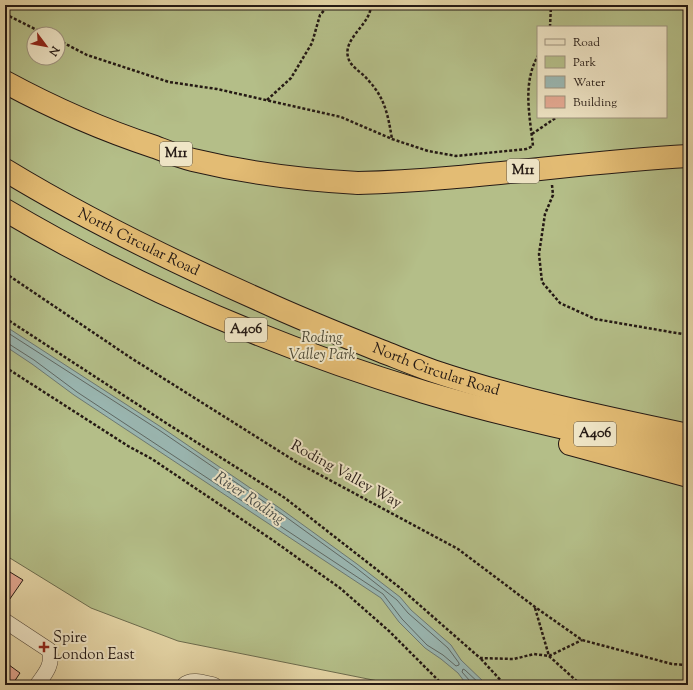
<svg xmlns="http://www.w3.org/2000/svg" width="693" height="690" viewBox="0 0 693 690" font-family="'Sorts Mill Goudy',serif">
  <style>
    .green { fill: #b4be88; stroke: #6c6c4e; fill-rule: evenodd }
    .water { fill: #9ab7b2; stroke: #6b7873 }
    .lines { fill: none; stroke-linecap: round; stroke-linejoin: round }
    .shore { stroke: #5f6863; stroke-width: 1 }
    .building { fill: #e5a993; stroke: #241914 }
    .minor-casing { stroke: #544839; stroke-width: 16 }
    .highway-casing { stroke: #241914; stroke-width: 24 }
    .path { stroke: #241914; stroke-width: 2.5; stroke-dasharray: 3 2; stroke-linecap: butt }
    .minor { stroke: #efe5c6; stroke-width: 15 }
    .highway { stroke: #e3bc74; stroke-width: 22 }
    .highway-bridge-casing { stroke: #241914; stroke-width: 24; stroke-linecap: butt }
    .highway-bridge { stroke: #e3bc74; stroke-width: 22 }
    .poi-dot { fill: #8f2418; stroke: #efe5c6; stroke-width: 1.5 }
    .labels { text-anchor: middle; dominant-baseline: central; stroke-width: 4; stroke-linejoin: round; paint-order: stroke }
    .shield { fill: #efe5c6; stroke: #615649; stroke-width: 1 }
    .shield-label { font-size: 14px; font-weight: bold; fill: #241914 }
    .street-label { font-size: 15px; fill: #241914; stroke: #efe5c6 }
    .park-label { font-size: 15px; font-style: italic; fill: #4f4b37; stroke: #efe5c6 }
    .poi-label { font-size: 15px; fill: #241914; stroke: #efe5c6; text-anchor: start }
    .water-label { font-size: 16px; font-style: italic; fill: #4d504b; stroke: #efe5c6 }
  </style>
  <rect width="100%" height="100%" fill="#e6d7a8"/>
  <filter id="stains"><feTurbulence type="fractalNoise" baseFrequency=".005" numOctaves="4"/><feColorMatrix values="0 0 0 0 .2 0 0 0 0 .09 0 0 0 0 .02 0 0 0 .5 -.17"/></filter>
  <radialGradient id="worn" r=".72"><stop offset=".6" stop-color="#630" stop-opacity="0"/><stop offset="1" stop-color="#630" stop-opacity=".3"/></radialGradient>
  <!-- green -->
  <path class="green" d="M5 5H688V685H398L178 641 91 608 5 555ZM538 27H666V117H538ZM34 34H58V58H34Z"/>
  <!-- water -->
  <polygon class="water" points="5,326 161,427 281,509 357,564 400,597 411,610 451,645 461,660 487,685 467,685 458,673 441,659 425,648 399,622 381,598 74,395 32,364 5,346"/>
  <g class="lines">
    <!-- shore -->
    <g class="shore">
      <polyline points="5,331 159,430 279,512 355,567 397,600 408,613 448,648 459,663 459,665 456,666 443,655 427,645 402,619 383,594 77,392 34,360 9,344 5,343"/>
      <polyline points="470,685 470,681 462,672 463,669 465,670 481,685"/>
    </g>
  </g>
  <!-- building -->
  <g class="building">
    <polygon points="5,569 23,580 5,606"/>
    <polygon points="5,662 20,673 12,685 5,685"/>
  </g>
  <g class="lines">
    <!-- minor casing -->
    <g class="minor-casing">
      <g id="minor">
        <path d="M5 621 49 650C54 664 45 674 37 685"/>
        <path d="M184 685C191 678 205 683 214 685"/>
      </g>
    </g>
    <!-- highway casing -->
    <g class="highway-casing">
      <g id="highway">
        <path d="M5 82C53 108 103 130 155 147 168 152 180 157 193 160 247 173 303 180 358 183"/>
        <path id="s1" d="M5 170C87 220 174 262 262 301 301 319 341 335 381 351 399 358 416 365 433 371 516 399 602 417 688 435"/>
        <path d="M5 210C137 288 278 348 424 392 511 418 600 436 688 454"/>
        <polyline points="570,444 688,476"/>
      </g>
    </g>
    <!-- path -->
    <g class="path">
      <path d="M371 5C371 24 343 38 348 57 350 67 362 72 368 80 385 98 388 115 392 139"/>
      <polyline points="5,14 45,34"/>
      <polyline points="550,27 551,5"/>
      <path d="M58 40 87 55 169 82 217 89 341 117 392 139 428 151 456 156 526 149 533 146C530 117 522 83 538 56"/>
      <polyline points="267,100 291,78 312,43 320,15 329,5"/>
      <polyline points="532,134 557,117"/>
      <polyline points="552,185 553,195 545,214 539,254 542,282 560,303 595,319 688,335"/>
      <polyline points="5,273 131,358 298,463 458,549 535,607 582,640 672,664 688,665"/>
      <polyline points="5,318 166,423 285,498 399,587 480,658 514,659 534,654 549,656 582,640"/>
      <polyline points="5,367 128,446 152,459 271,539 340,588 389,631 443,685"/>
      <polyline points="535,608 549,656 581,685"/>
      <polyline points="481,659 505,685"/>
    </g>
    <!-- minor -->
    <use href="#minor" class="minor"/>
    <!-- highway -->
    <use href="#highway" class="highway"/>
    <!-- highway-bridge casing -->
    <g class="highway-bridge-casing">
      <path id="highway-bridge" d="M358 183C469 180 578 162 688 156"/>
    </g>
    <!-- highway-bridge -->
    <use href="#highway-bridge" class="highway-bridge"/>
  </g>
  <!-- markers -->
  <path class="poi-dot" d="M42 641h4v4h4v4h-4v4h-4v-4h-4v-4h4z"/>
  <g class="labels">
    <!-- shield labels -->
    <g class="shield">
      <rect x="160" y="142" width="32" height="24" rx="3"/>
      <rect x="507" y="159" width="32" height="24" rx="3"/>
      <rect x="225" y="318" width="42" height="24" rx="3"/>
      <rect x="574" y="422" width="42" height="24" rx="3"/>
    </g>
    <g class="shield-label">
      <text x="176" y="154">M11</text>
      <text x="523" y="171">M11</text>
      <text x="246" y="330">A406</text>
      <text x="595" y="434">A406</text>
    </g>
    <!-- street labels -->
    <g class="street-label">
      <text stroke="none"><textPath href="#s1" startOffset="152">North Circular Road</textPath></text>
      <text stroke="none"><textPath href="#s1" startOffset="476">North Circular Road</textPath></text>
      <text transform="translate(346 475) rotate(29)">Roding Valley Way</text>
    </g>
    <!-- park labels -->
    <g class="park-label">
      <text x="322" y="338">Roding<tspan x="322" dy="17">Valley Park</tspan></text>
    </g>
    <!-- poi labels -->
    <g class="poi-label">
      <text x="53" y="638">Spire<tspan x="53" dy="17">London East</tspan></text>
    </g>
    <!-- water labels -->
    <g class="water-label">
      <text transform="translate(249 499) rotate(34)">River Roding</text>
    </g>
  </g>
  <!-- margin -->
  <rect width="693" height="690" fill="none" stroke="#e6d7a8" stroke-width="20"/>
  <rect x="6" y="6" width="681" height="678" fill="none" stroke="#241914" stroke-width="2"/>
  <rect x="10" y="10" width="673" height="670" fill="none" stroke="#241914"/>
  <!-- legend -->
  <rect x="537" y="26" width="130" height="92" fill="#efe5c6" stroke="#9e937f"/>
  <rect x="545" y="39" width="20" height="6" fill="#efe5c6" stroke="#9e937f"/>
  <text x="573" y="46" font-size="12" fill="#241914">Road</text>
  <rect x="545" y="56" width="20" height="12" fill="#b4be88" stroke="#9e937f"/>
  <text x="573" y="66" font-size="12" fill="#241914">Park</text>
  <rect x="545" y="76" width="20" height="12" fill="#9ab7b2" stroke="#9e937f"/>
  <text x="573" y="86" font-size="12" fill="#241914">Water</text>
  <rect x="545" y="96" width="20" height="12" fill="#e5a993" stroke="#9e937f"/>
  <text x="573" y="106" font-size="12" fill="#241914">Building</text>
  <!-- north arrow -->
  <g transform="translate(46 46) rotate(122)"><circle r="19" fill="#efe5c6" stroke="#9e937f"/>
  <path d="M0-3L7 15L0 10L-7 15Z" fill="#8f2418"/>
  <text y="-6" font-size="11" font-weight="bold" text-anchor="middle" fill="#241914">N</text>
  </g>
  <rect width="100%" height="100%" filter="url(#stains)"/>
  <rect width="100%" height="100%" fill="url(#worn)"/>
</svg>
